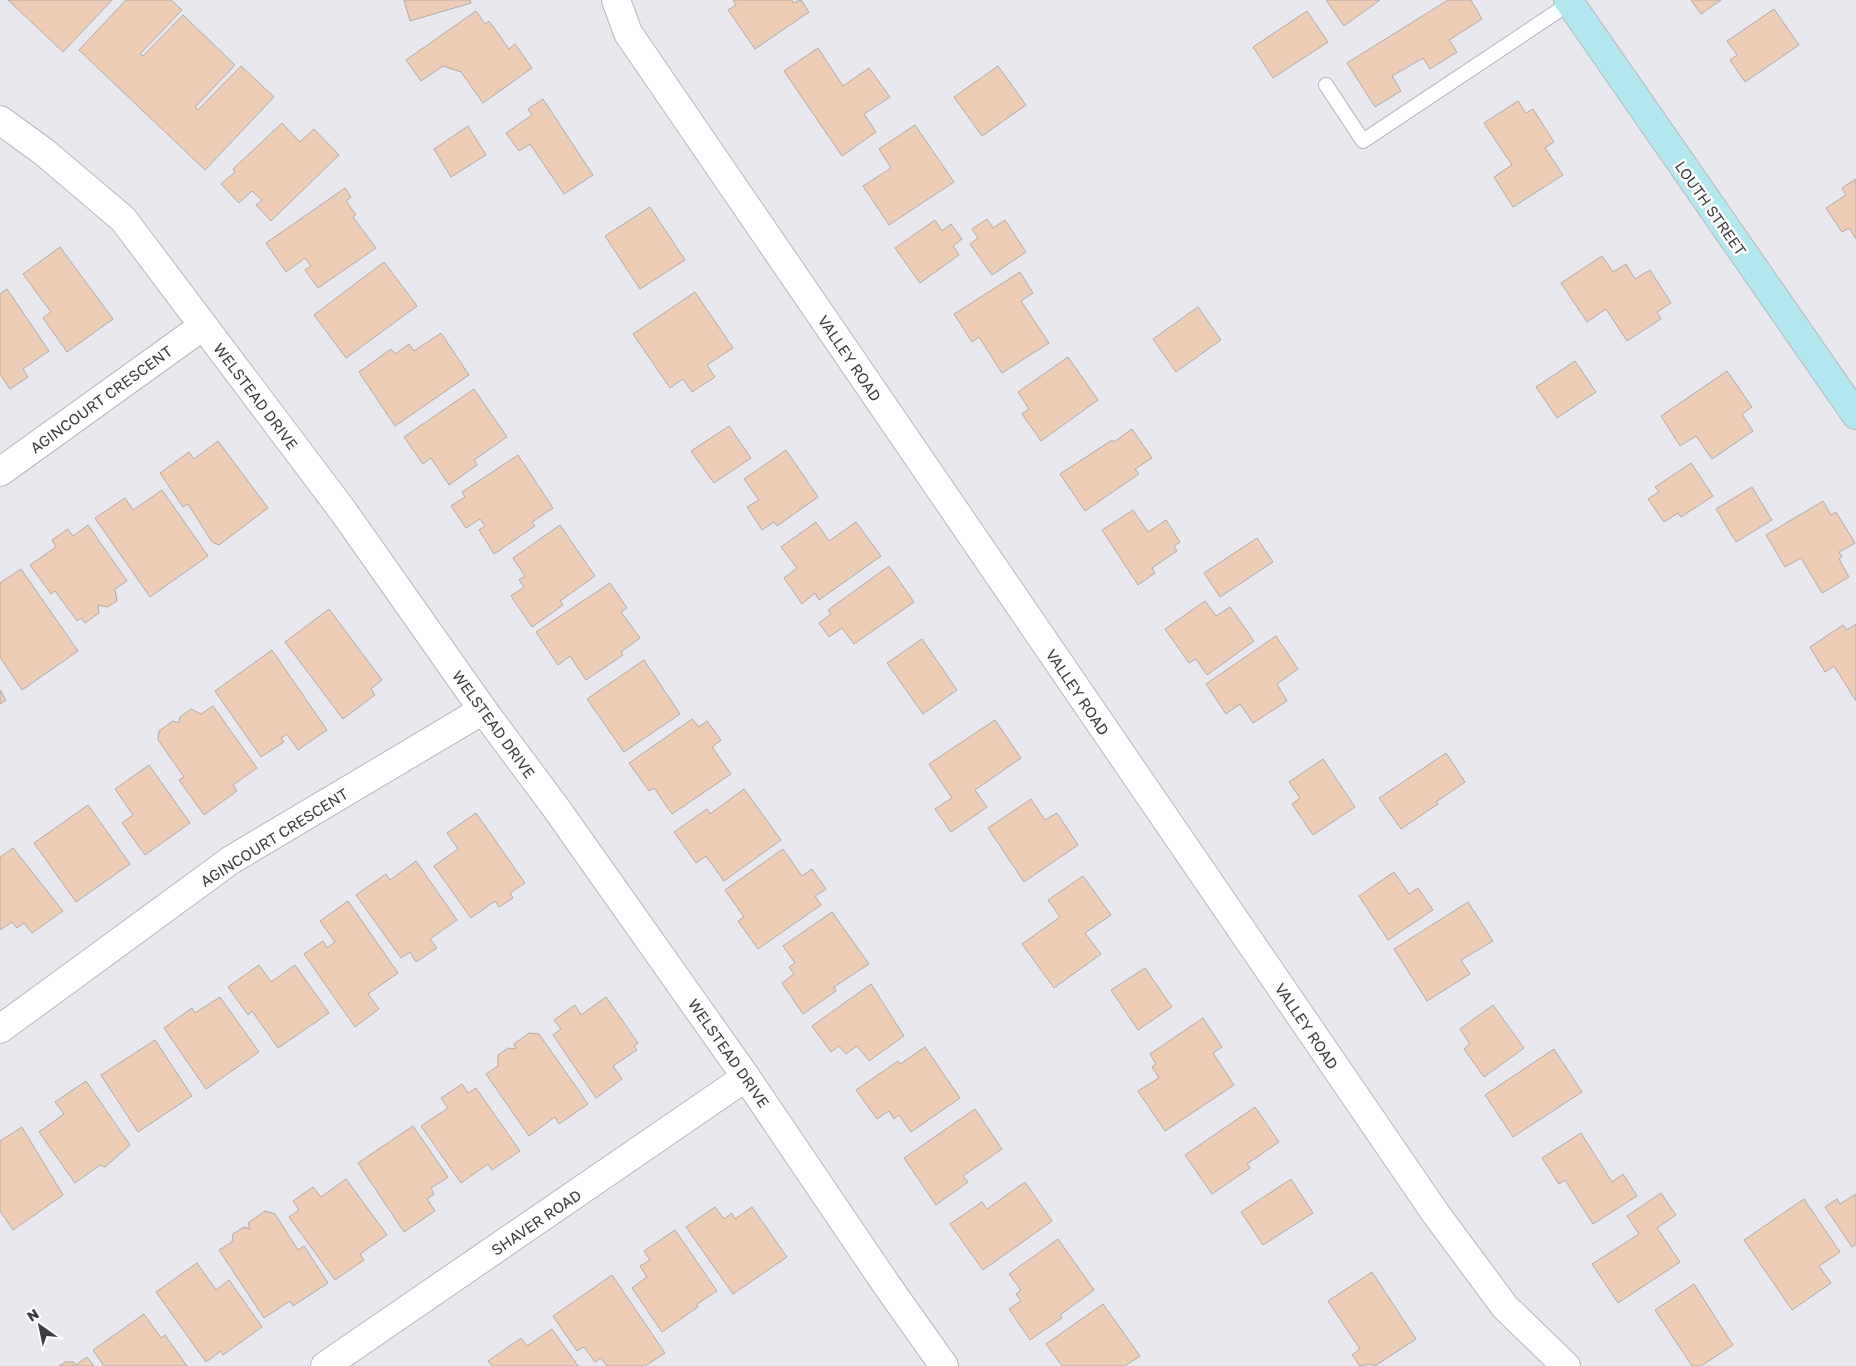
<svg xmlns="http://www.w3.org/2000/svg" width="1856" height="1366" viewBox="0 0 1856 1366" font-family="'Golos Text',sans-serif">
  <style>
    .building { fill: #eecdb7; stroke: #b0aba7 }
    .lines { fill: none; stroke-linecap: round; stroke-linejoin: round }
    .service-casing { stroke: #b7b7bd; stroke-width: 16 }
    .minor-casing { stroke: #b7b7bd; stroke-width: 30 }
    .secondary-casing { stroke: #b7b7bd; stroke-width: 30 }
    .service { stroke: #fff; stroke-width: 14 }
    .minor { stroke: #fff; stroke-width: 28 }
    .secondary { stroke: #b3e8f1; stroke-width: 28 }
    .labels { text-anchor: middle; dominant-baseline: central; stroke-width: 5; stroke-linejoin: round; paint-order: stroke }
    .street-label { font-size: 15px; fill: #3c3c3e; stroke: #fff }
  </style>
  <rect width="100%" height="100%" fill="#e8e8ee"/>
  <!-- building -->
  <g class="building">
    <polygon points="8,0 112,0 63,52"/>
    <polygon points="126,0 171,0 182,10 140,54 143,56 183,15 235,65 195,107 198,110 241,66 274,97 205,170 79,50"/>
    <polygon points="404,0 470,0 471,3 410,21"/>
    <polygon points="733,0 792,0 793,3 801,0 809,12 755,49 728,10 736,5"/>
    <polygon points="1326,0 1380,0 1344,26"/>
    <polygon points="1448,0 1471,0 1482,19 1449,40 1457,52 1430,69 1423,58 1392,76 1401,91 1375,107 1347,63"/>
    <polygon points="1691,0 1721,0 1701,14"/>
    <polygon points="1774,9 1799,45 1745,82 1730,60 1737,55 1727,41"/>
    <polygon points="476,11 485,24 489,21 509,49 515,44 532,68 483,103 461,72 443,66 421,81 406,60"/>
    <polygon points="1307,11 1328,42 1273,78 1253,47"/>
    <polygon points="818,48 843,86 869,68 890,97 864,114 876,132 842,156 784,71"/>
    <polygon points="998,66 1026,105 982,136 954,97"/>
    <polygon points="543,99 593,175 564,194 530,144 519,151 506,133 532,115 528,109"/>
    <polygon points="1518,101 1526,113 1533,109 1554,142 1545,148 1563,175 1513,207 1494,177 1512,165 1484,123"/>
    <polygon points="282,123 300,142 314,129 339,155 271,221 256,205 262,200 252,191 239,203 221,184 235,172 233,169"/>
    <polygon points="915,125 954,182 889,225 863,186 891,168 879,149"/>
    <polygon points="468,126 486,155 451,177 434,149"/>
    <polygon points="1856,179 1856,239 1849,228 1842,232 1826,208 1846,195 1842,188"/>
    <polygon points="345,188 351,197 346,201 356,215 353,217 376,248 318,288 305,270 311,266 305,258 286,272 266,243"/>
    <polygon points="650,207 685,260 640,289 605,236"/>
    <polygon points="987,219 993,228 1005,220 1026,252 992,275 970,244 978,238 972,229"/>
    <polygon points="935,220 942,231 951,224 962,239 953,246 959,255 920,283 895,248"/>
    <polygon points="60,247 113,319 67,352 43,318 51,312 23,274"/>
    <polygon points="1602,256 1613,272 1626,264 1635,279 1650,270 1671,303 1657,312 1661,319 1627,341 1606,309 1587,322 1561,283"/>
    <polygon points="384,262 417,306 346,358 314,315"/>
    <polygon points="1020,272 1033,293 1021,301 1049,343 1002,373 979,337 972,342 954,314"/>
    <polygon points="7,289 49,351 23,369 28,377 10,389 0,374 0,294"/>
    <polygon points="695,292 733,348 707,365 715,377 692,392 683,379 670,388 633,334"/>
    <polygon points="1198,307 1221,340 1176,372 1153,339"/>
    <polygon points="441,333 469,375 395,426 359,372 391,349 395,354 409,344 414,351"/>
    <polygon points="1068,357 1098,400 1041,441 1022,414 1029,409 1018,392"/>
    <polygon points="1575,361 1596,392 1557,418 1536,387"/>
    <polygon points="1727,371 1752,407 1742,414 1753,431 1712,459 1696,436 1680,446 1661,416"/>
    <polygon points="474,389 507,437 474,460 477,465 449,485 431,458 423,464 404,437"/>
    <polygon points="729,426 751,458 714,483 691,451"/>
    <polygon points="1132,429 1152,458 1135,469 1139,474 1085,511 1060,474 1112,440 1114,442"/>
    <polygon points="218,441 268,508 219,545 212,542 188,504 183,507 160,473 189,452 194,459"/>
    <polygon points="786,450 818,497 777,526 774,522 762,530 747,507 759,500 744,479"/>
    <polygon points="518,455 553,508 532,522 535,526 494,554 479,530 485,526 480,519 466,528 451,506 465,497 462,492"/>
    <polygon points="1691,463 1713,496 1681,517 1678,513 1664,522 1648,499 1659,492 1655,487"/>
    <polygon points="1752,487 1772,520 1736,542 1716,509"/>
    <polygon points="162,490 208,556 150,597 95,518 125,498 133,510"/>
    <polygon points="1823,501 1831,515 1836,512 1855,543 1839,552 1842,557 1839,559 1849,577 1822,593 1801,558 1785,567 1766,535"/>
    <polygon points="1133,510 1148,532 1166,520 1180,542 1174,546 1177,551 1152,568 1155,573 1138,585 1102,530"/>
    <polygon points="816,522 829,541 856,522 881,556 819,600 815,593 802,604 784,578 797,568 781,547"/>
    <polygon points="88,525 127,581 115,589 117,601 107,607 98,605 99,613 85,623 81,618 77,621 55,591 51,594 30,565 56,547 52,540 68,529 73,536"/>
    <polygon points="560,525 595,576 560,601 563,605 532,627 511,596 524,587 519,580 525,576 513,558"/>
    <polygon points="1257,538 1273,562 1220,597 1204,573"/>
    <polygon points="889,566 914,602 854,644 842,628 829,637 819,623 831,614 828,610"/>
    <polygon points="21,569 78,651 22,690 0,657 0,583"/>
    <polygon points="610,583 627,608 621,612 640,638 621,652 623,655 586,680 570,656 558,665 536,632"/>
    <polygon points="1205,601 1216,616 1230,607 1254,641 1207,675 1196,659 1189,663 1165,629"/>
    <polygon points="329,609 382,680 371,689 375,695 343,719 285,642"/>
    <polygon points="1856,624 1856,701 1834,666 1825,672 1810,647 1843,625 1847,630"/>
    <polygon points="1276,636 1298,669 1277,684 1287,701 1253,723 1240,704 1226,714 1206,684"/>
    <polygon points="922,639 957,690 923,714 887,663"/>
    <polygon points="272,650 327,730 298,750 287,734 281,738 284,742 261,757 215,691"/>
    <polygon points="644,660 680,714 624,752 587,699"/>
    <polygon points="0,690 6,700 0,704"/>
    <polygon points="213,706 257,768 233,785 237,791 204,815 179,780 184,777 158,740 159,731 173,721 179,723 180,717 191,709 201,714"/>
    <polygon points="692,719 699,727 707,721 721,740 712,747 731,774 672,814 654,788 649,791 629,763"/>
    <polygon points="995,720 1021,758 975,790 987,807 951,832 935,809 952,798 929,764"/>
    <polygon points="1446,753 1465,782 1436,802 1438,804 1401,829 1379,798"/>
    <polygon points="1323,759 1355,807 1313,835 1292,804 1300,798 1289,782"/>
    <polygon points="149,765 190,823 145,855 122,823 133,815 115,789"/>
    <polygon points="744,789 781,840 724,881 706,856 696,863 674,832 707,809 710,814"/>
    <polygon points="1031,799 1045,820 1057,813 1078,845 1024,882 988,828"/>
    <polygon points="88,805 130,864 76,902 34,843"/>
    <polygon points="476,813 525,883 510,893 513,898 499,907 495,901 471,918 434,866 458,849 447,833"/>
    <polygon points="13,848 63,911 32,933 24,923 17,928 12,922 0,930 0,857"/>
    <polygon points="783,849 802,876 812,869 826,889 815,896 821,905 758,949 738,921 744,917 725,890"/>
    <polygon points="416,861 457,920 430,939 437,948 416,962 410,952 401,958 356,895 386,874 390,880"/>
    <polygon points="1394,872 1409,894 1418,888 1433,910 1388,940 1359,896"/>
    <polygon points="1083,876 1111,915 1085,933 1101,954 1054,988 1022,944 1060,917 1048,900"/>
    <polygon points="348,901 398,973 368,994 379,1009 355,1027 304,954 323,941 327,948 335,942 320,921"/>
    <polygon points="1468,902 1493,941 1461,960 1470,974 1427,1001 1394,949"/>
    <polygon points="832,912 869,964 834,987 836,991 803,1014 782,983 794,974 789,967 795,963 783,946"/>
    <polygon points="259,965 271,982 295,965 329,1013 278,1048 252,1011 248,1015 228,987"/>
    <polygon points="1145,968 1172,1007 1138,1030 1111,990"/>
    <polygon points="871,984 904,1036 869,1061 857,1046 846,1054 839,1046 831,1052 812,1026"/>
    <polygon points="220,997 259,1052 206,1089 164,1028 192,1008 195,1013"/>
    <polygon points="606,997 638,1043 634,1046 637,1050 613,1066 622,1079 596,1098 553,1035 561,1029 554,1020 575,1005 581,1015"/>
    <polygon points="1493,1005 1524,1048 1484,1077 1464,1049 1470,1044 1460,1029"/>
    <polygon points="1203,1018 1222,1047 1213,1053 1234,1085 1165,1131 1138,1091 1159,1078 1152,1067 1156,1064 1150,1054"/>
    <polygon points="529,1033 539,1034 588,1104 559,1124 555,1117 529,1136 486,1074 498,1066 498,1055 508,1048 516,1049 514,1044"/>
    <polygon points="155,1040 192,1096 138,1132 101,1075"/>
    <polygon points="925,1047 960,1098 911,1132 899,1115 894,1119 889,1111 877,1119 856,1090 898,1061 900,1064"/>
    <polygon points="1554,1049 1582,1092 1513,1137 1485,1095"/>
    <polygon points="86,1081 130,1145 105,1167 100,1165 75,1183 39,1132 64,1114 55,1102"/>
    <polygon points="462,1084 468,1093 476,1088 520,1151 492,1170 488,1164 461,1183 421,1126 448,1108 441,1098"/>
    <polygon points="1255,1107 1279,1142 1247,1164 1250,1168 1212,1194 1185,1155"/>
    <polygon points="975,1109 1002,1149 963,1176 968,1182 936,1205 904,1158"/>
    <polygon points="413,1126 448,1177 431,1188 434,1194 427,1199 435,1211 404,1232 358,1163"/>
    <polygon points="22,1127 63,1195 13,1230 0,1211 0,1141"/>
    <polygon points="1581,1133 1612,1182 1623,1174 1637,1196 1593,1224 1565,1180 1559,1184 1542,1158"/>
    <polygon points="346,1179 387,1235 360,1254 364,1260 335,1280 289,1217 299,1210 293,1201 313,1187 321,1197"/>
    <polygon points="1291,1179 1313,1213 1263,1245 1241,1212"/>
    <polygon points="1025,1182 1052,1221 983,1270 950,1224 982,1202 987,1209"/>
    <polygon points="1661,1193 1676,1215 1657,1228 1680,1262 1618,1303 1592,1264 1639,1234 1627,1216"/>
    <polygon points="1856,1194 1856,1244 1852,1247 1825,1207 1837,1199 1840,1204"/>
    <polygon points="1804,1199 1840,1252 1819,1266 1831,1283 1792,1310 1744,1240"/>
    <polygon points="715,1207 724,1219 732,1213 735,1219 752,1207 787,1257 733,1294 686,1227"/>
    <polygon points="265,1211 275,1214 298,1250 304,1246 328,1283 293,1306 290,1301 264,1318 219,1250 232,1242 233,1234 244,1227 250,1229 248,1223"/>
    <polygon points="675,1230 717,1291 697,1304 698,1307 662,1332 632,1288 647,1277 640,1266 650,1260 644,1251"/>
    <polygon points="1058,1239 1094,1290 1060,1315 1062,1318 1030,1340 1009,1309 1021,1301 1016,1294 1021,1290 1009,1274"/>
    <polygon points="197,1263 216,1290 229,1280 262,1327 223,1355 221,1351 206,1362 156,1292"/>
    <polygon points="1372,1272 1416,1339 1375,1366 1371,1364 1360,1366 1352,1355 1360,1349 1328,1301"/>
    <polygon points="612,1275 665,1353 645,1366 607,1366 601,1358 595,1362 584,1347 577,1351 553,1316"/>
    <polygon points="1694,1284 1733,1345 1701,1366 1692,1366 1655,1310"/>
    <polygon points="1103,1304 1140,1356 1125,1366 1062,1366 1046,1344"/>
    <polygon points="144,1314 161,1338 165,1335 187,1366 104,1366 93,1350"/>
    <polygon points="552,1329 578,1366 492,1366 488,1361 521,1338 527,1346"/>
    <polygon points="87,1357 94,1366 59,1366 65,1362 74,1362 76,1365"/>
  </g>
  <g class="lines">
    <!-- service casing -->
    <g class="service-casing">
      <polyline id="service" points="1326,85 1363,141 1570,3"/>
    </g>
    <!-- minor casing -->
    <g class="minor-casing">
      <g id="minor">
        <polyline points="616,0 628,33 1436,1214 1505,1307 1566,1366"/>
        <polyline points="0,120 44,152 123,219 343,511 483,710 556,808 746,1077 886,1284 944,1366"/>
        <polyline points="0,472 203,326"/>
        <polyline points="0,1029 231,860 483,710"/>
        <polyline points="325,1366 746,1077"/>
      </g>
    </g>
    <!-- secondary casing -->
    <g class="secondary-casing">
      <polyline id="secondary" points="1568,0 1856,415"/>
    </g>
    <!-- service -->
    <use href="#service" class="service"/>
    <!-- minor -->
    <use href="#minor" class="minor"/>
    <!-- secondary -->
    <use href="#secondary" class="secondary"/>
  </g>
  <g class="labels">
    <!-- street labels -->
    <g class="street-label">
      <text transform="translate(1711 208) rotate(55)">LOUTH STREET</text>
      <text transform="translate(850 358) rotate(56)">VALLEY ROAD</text>
      <text transform="translate(256 396) rotate(53)">WELSTEAD DRIVE</text>
      <text transform="translate(101 399) rotate(-36)">AGINCOURT CRESCENT</text>
      <text transform="translate(1078 692) rotate(56)">VALLEY ROAD</text>
      <text transform="translate(494 724) rotate(54)">WELSTEAD DRIVE</text>
      <text transform="translate(274 837) rotate(-32)">AGINCOURT CRESCENT</text>
      <text transform="translate(1307 1026) rotate(56)">VALLEY ROAD</text>
      <text transform="translate(729 1053) rotate(55)">WELSTEAD DRIVE</text>
      <text transform="translate(536 1222) rotate(-34)">SHAVER ROAD</text>
    </g>
  </g>
  <!-- north arrow -->
  <g transform="translate(40 1326) rotate(327)" stroke="#ffffff" stroke-width="4" paint-order="stroke">
  <path d="M0-4L9 19L0 12L-9 19Z" fill="#3c3c3e"/>
  <text y="-8" font-size="14" font-weight="bold" text-anchor="middle" fill="#3c3c3e">N</text>
  </g>
</svg>
